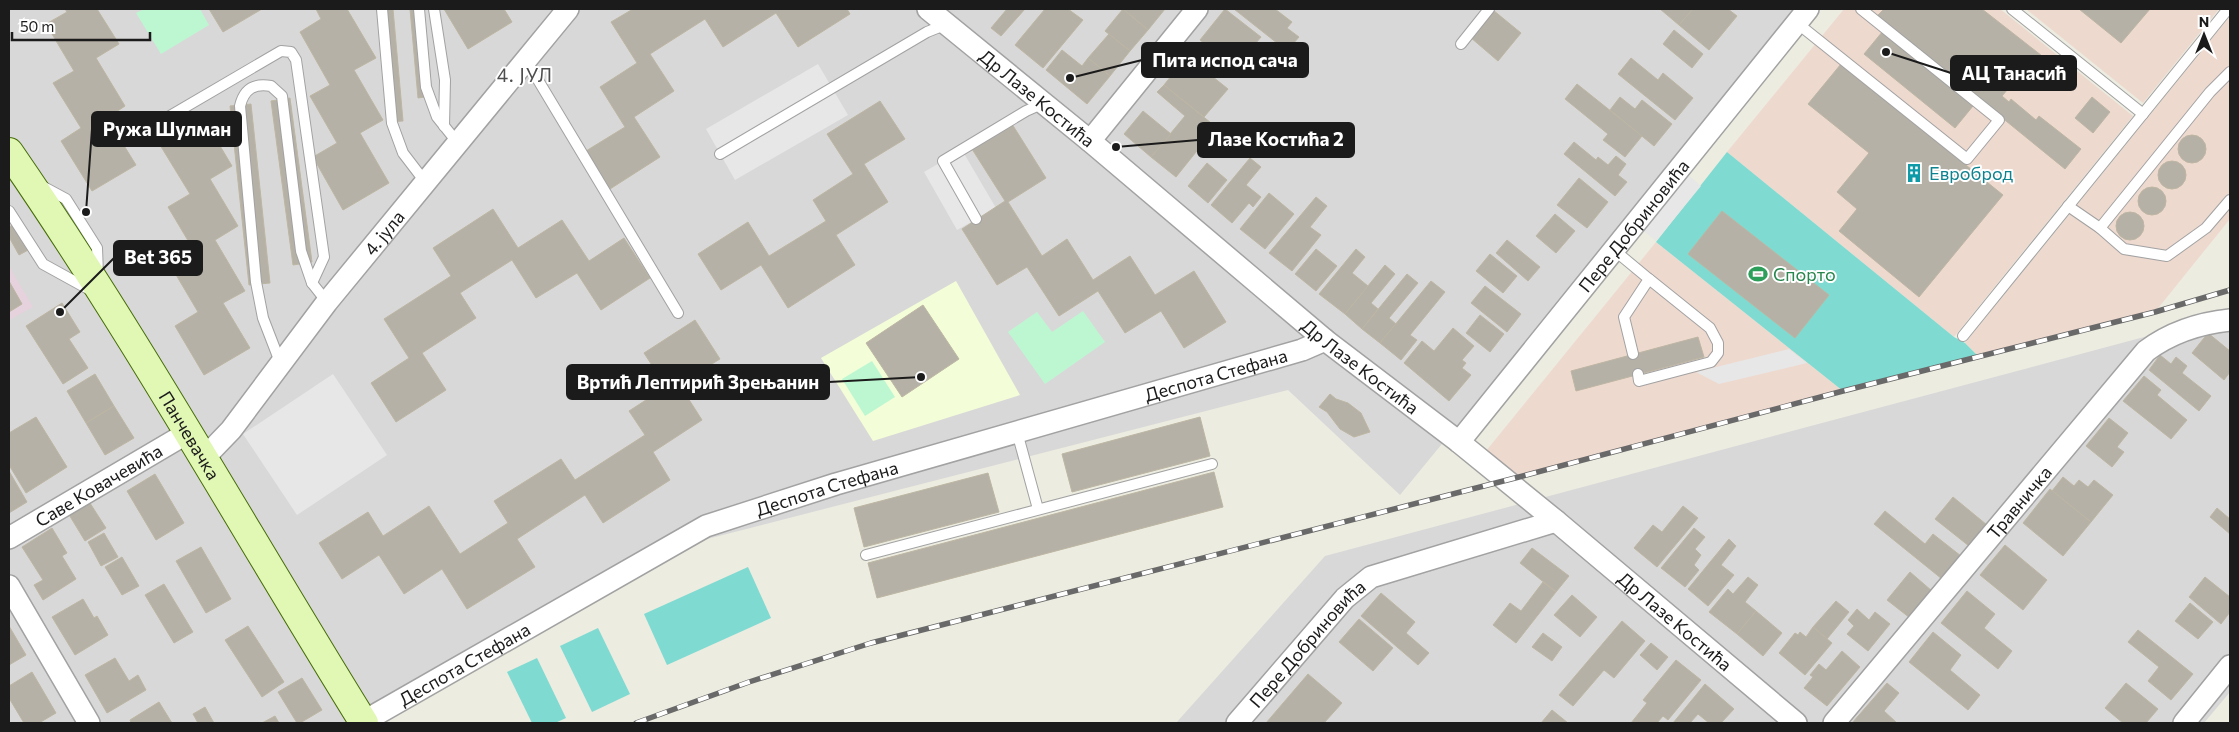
<svg xmlns="http://www.w3.org/2000/svg" width="2239" height="732" viewBox="0 0 2239 732" font-family="Commissioner,sans-serif">
  <style>
    .residential { fill: #d9d8d8 }
    .commercial { fill: #eed9cf }
    .industrial { fill: #e5d2dc }
    .education { fill: #f3fed8 }
    .park { fill: #bdf7d2 }
    .pitch { fill: #7fdad1 }
    .parking { fill: #e7e7e7 }
    .building { fill: #b6b1a6; stroke: #bdb6a3 }
    .lines { fill: none; stroke-linecap: round; stroke-linejoin: round }
    .lane-casing { stroke: #a2a2a2; stroke-width: 12 }
    .street-casing { stroke: #a2a2a2; stroke-width: 24 }
    .secondary-casing { stroke: #456d07; stroke-width: 30 }
    .lane { stroke: #fff; stroke-width: 10 }
    .street { stroke: #fff; stroke-width: 21 }
    .secondary { stroke: #e1f7b4; stroke-width: 28 }
    .rail-casing { stroke: #696969; stroke-width: 5.5 }
    .rail { stroke: #fff; stroke-width: 4; stroke-dasharray: 11; stroke-linecap: butt }
    .labels { text-anchor: middle; dominant-baseline: central; stroke-width: 4; stroke-linejoin: round; paint-order: stroke }
    .street-label { font-size: 18px; fill: #1b1b1b; stroke: #fff }
    .culture-label { font-size: 18px; fill: #0d838f; stroke: #fff; text-anchor: start }
    .leisure-label { font-size: 18px; fill: #27864d; stroke: #fff; text-anchor: start }
    .neighbourhood-label { font-size: 19px; letter-spacing: 1px; fill: #4e4e4e; stroke: #fff }
    .leader { fill: none; stroke: #1b1b1b; stroke-width: 2 }
    .callout-dot { fill: #1b1b1b; stroke: #fff; stroke-width: 2 }
    .callout { fill: #1b1b1b; stroke: #1b1b1b; stroke-width: 2 }
    .callout-label { font-size: 19px; text-anchor: middle; font-weight: bold; fill: #fff }
  </style>
  <rect width="100%" height="100%" fill="#ecece0"/>
  <!-- residential -->
  <g class="residential">
    <polygon points="9,9 1799,9 1400,495 1288,390 707,539 383,723 9,723"/>
    <polygon points="2230,314 2230,692 2204,723 1176,723 1325,556"/>
  </g>
  <!-- commercial -->
  <g class="commercial">
    <polygon points="1844,9 2000,9 2133,116 1954,337 1727,152"/>
    <polygon points="2026,9 2219,9 2143,103"/>
    <polygon points="2230,16 2230,219 2155,312 1979,357 1965,343"/>
    <polygon points="1656,242 1843,391 1519,477 1486,451"/>
  </g>
  <!-- industrial -->
  <polygon class="industrial" points="9,266 33,307 9,320"/>
  <!-- education -->
  <polygon class="education" points="956,281 1020,395 873,441 821,358"/>
  <!-- park -->
  <g class="park">
    <polygon points="144,9 200,9 209,25 161,54 136,13"/>
    <polygon points="1083,311 1105,342 1045,384 1008,332 1037,312 1052,332"/>
    <polygon points="872,361 895,397 865,416 842,379"/>
  </g>
  <!-- pitch -->
  <g class="pitch">
    <polygon points="1727,152 1954,337 1965,343 1979,357 1843,391 1656,242"/>
    <polygon points="748,567 771,618 667,665 644,614"/>
    <polygon points="598,628 630,694 592,712 560,646"/>
    <polygon points="537,658 566,718 555,723 532,723 507,672"/>
  </g>
  <!-- parking -->
  <g class="parking">
    <polygon points="818,64 848,115 735,180 706,129"/>
    <polygon points="962,150 996,208 957,230 924,172"/>
    <polygon points="1680,168 1701,186 1656,241 1635,224"/>
    <polygon points="1789,349 1807,363 1719,384 1696,372"/>
    <polygon points="333,374 387,455 297,515 243,434"/>
  </g>
  <!-- building -->
  <g class="building">
    <polygon points="65,9 97,9 119,44 96,58 125,106 107,118 136,165 92,191 61,141 81,128 53,83 74,71 46,24 67,12"/>
    <polygon points="209,9 262,9 223,32"/>
    <polygon points="316,9 347,9 376,58 354,70 383,120 360,133 389,183 343,210 313,157 337,143 310,96 330,85 300,32 321,19"/>
    <polygon points="377,9 393,9 403,121 387,122"/>
    <polygon points="410,9 424,9 432,96 418,98"/>
    <polygon points="444,9 504,9 512,22 468,49"/>
    <polygon points="633,9 847,9 850,14 798,47 776,13 723,47 705,19 650,54 674,91 634,117 660,157 610,189 586,151 625,127 600,87 637,63 611,22"/>
    <polygon points="1007,9 1025,9 1001,36 991,28"/>
    <polygon points="1045,9 1068,9 1083,20 1043,68 1015,45"/>
    <polygon points="1123,9 1165,9 1148,30"/>
    <polygon points="1123,9 1148,30 1130,51 1105,31"/>
    <polygon points="1225,9 1261,37 1235,68 1200,40"/>
    <polygon points="1234,9 1275,9 1292,22 1287,28 1299,37 1287,51"/>
    <polygon points="1660,9 1693,9 1679,25"/>
    <polygon points="1693,9 1728,9 1737,16 1709,50 1679,25"/>
    <polygon points="1884,9 1982,9 2060,70 2053,80 2030,63 2002,96 2009,102 2011,99 2036,120 2039,116 2081,149 2065,169 1877,16"/>
    <polygon points="2079,9 2150,9 2121,43"/>
    <polygon points="1493,10 1521,33 1498,61 1470,37"/>
    <polygon points="1674,30 1703,54 1692,68 1663,44"/>
    <polygon points="1883,31 1973,106 1955,128 1864,54"/>
    <polygon points="1109,34 1130,51 1110,76 1088,58"/>
    <polygon points="1062,50 1082,66 1088,58 1110,76 1087,104 1046,70"/>
    <polygon points="1187,56 1228,89 1204,117 1164,85"/>
    <polygon points="1631,58 1658,80 1663,73 1693,98 1675,120 1618,74"/>
    <polygon points="1841,64 2003,195 1919,297 1839,231 1857,209 1837,192 1869,153 1808,104"/>
    <polygon points="1577,84 1642,136 1625,157 1603,140 1608,134 1565,99"/>
    <polygon points="1164,85 1216,127 1176,177 1151,157 1185,116 1157,92"/>
    <polygon points="1620,97 1635,109 1642,100 1672,124 1654,146 1610,110"/>
    <polygon points="2092,97 2110,112 2093,133 2075,118"/>
    <polygon points="290,98 312,262 293,265 271,101"/>
    <polygon points="880,101 905,139 864,164 888,202 836,235 855,265 788,308 761,265 721,290 698,254 748,222 769,256 826,221 813,200 853,174 827,134"/>
    <polygon points="251,104 270,283 249,285 230,106"/>
    <polygon points="1143,111 1171,134 1151,157 1124,134"/>
    <polygon points="204,119 232,166 210,179 238,226 215,240 245,291 223,303 250,348 204,375 175,326 198,312 172,268 196,254 168,207 190,194 160,145"/>
    <polygon points="1012,124 1046,178 1008,202 1042,256 1067,239 1093,280 1130,256 1155,295 1194,271 1226,322 1184,348 1161,311 1125,333 1098,291 1059,316 1027,267 997,285 962,229 1005,201 972,149"/>
    <circle cx="2192" cy="149" r="14"/>
    <polygon points="1574,142 1596,160 1598,157 1608,165 1616,156 1626,164 1618,175 1627,182 1615,196 1564,154"/>
    <polygon points="1250,158 1261,167 1246,185 1261,197 1253,207 1249,203 1232,223 1211,205"/>
    <circle cx="2172" cy="175" r="14"/>
    <polygon points="1207,163 1227,180 1208,203 1188,186"/>
    <polygon points="1579,178 1608,202 1587,228 1557,205"/>
    <circle cx="2152" cy="201" r="14"/>
    <polygon points="1269,193 1294,214 1265,249 1240,229"/>
    <polygon points="1316,197 1327,206 1310,227 1321,235 1292,271 1269,253"/>
    <polygon points="493,209 518,248 562,220 589,261 624,238 650,278 601,310 577,273 536,298 512,260 460,293 476,318 422,353 446,390 396,422 371,383 409,358 384,319 451,276 433,248"/>
    <polygon points="1722,211 1829,295 1795,338 1688,254"/>
    <circle cx="2130" cy="226" r="14"/>
    <polygon points="1555,214 1575,231 1556,253 1536,236"/>
    <polygon points="15,224 30,249 19,255 9,237 9,227"/>
    <polygon points="1507,240 1540,267 1528,281 1496,253"/>
    <polygon points="1316,249 1337,266 1316,291 1295,274"/>
    <polygon points="1356,249 1365,257 1352,273 1368,286 1345,314 1319,294"/>
    <polygon points="1490,254 1517,276 1503,293 1476,271"/>
    <polygon points="1385,265 1395,274 1371,303 1378,309 1362,329 1345,314"/>
    <polygon points="1407,274 1418,283 1389,318 1396,324 1380,343 1362,329"/>
    <polygon points="9,281 22,304 9,312"/>
    <polygon points="1431,281 1445,292 1410,335 1417,340 1401,360 1380,343"/>
    <polygon points="1485,286 1521,314 1507,332 1471,303"/>
    <polygon points="62,303 80,332 69,339 88,368 63,384 26,326"/>
    <polygon points="923,305 959,359 902,397 866,343"/>
    <polygon points="1480,315 1504,334 1490,352 1466,333"/>
    <polygon points="695,320 720,359 679,384 702,420 653,452 670,480 603,523 585,495 517,539 535,567 467,609 442,569 404,594 379,555 342,579 319,543 368,512 383,536 429,506 460,554 508,523 494,501 561,459 575,480 645,435 629,411 666,387 644,353"/>
    <polygon points="1453,328 1474,346 1462,360 1466,363 1462,368 1471,375 1449,401 1404,363 1422,341 1434,351"/>
    <polygon points="2208,333 2230,351 2230,372 2224,380 2192,353"/>
    <polygon points="1698,337 1704,357 1576,391 1571,371"/>
    <polygon points="2160,355 2171,364 2176,357 2187,366 2182,373 2211,396 2199,411 2149,370"/>
    <polygon points="95,374 114,406 86,423 67,391"/>
    <polygon points="2144,376 2161,390 2157,395 2187,420 2171,439 2123,401"/>
    <polygon points="1330,394 1336,399 1348,403 1361,413 1370,432 1354,437 1340,429 1327,412 1319,407"/>
    <polygon points="114,406 134,438 105,455 86,423"/>
    <polygon points="36,417 67,467 26,493 9,465 9,433"/>
    <polygon points="1200,417 1210,456 1072,492 1062,454"/>
    <polygon points="2109,418 2128,433 2117,447 2124,452 2112,467 2086,446"/>
    <polygon points="9,471 27,502 9,513"/>
    <polygon points="1214,472 1223,507 877,598 868,563"/>
    <polygon points="988,473 999,512 864,547 854,508"/>
    <polygon points="155,474 184,523 156,540 127,491"/>
    <polygon points="2063,477 2074,486 2079,480 2088,487 2094,480 2113,495 2091,522 2052,491"/>
    <polygon points="2050,489 2091,522 2063,556 2023,523"/>
    <polygon points="1953,497 1987,525 1969,546 1935,519"/>
    <polygon points="88,500 106,528 85,541 68,513"/>
    <polygon points="1683,506 1698,518 1657,567 1634,548 1653,525 1662,532"/>
    <polygon points="2217,508 2230,519 2230,534 2210,517"/>
    <polygon points="1885,511 1925,544 1933,534 1961,556 1942,579 1874,524"/>
    <polygon points="52,528 67,553 62,556 76,579 43,600 34,585 43,580 22,547"/>
    <polygon points="1694,528 1705,537 1695,549 1701,555 1694,565 1699,570 1685,587 1661,568"/>
    <polygon points="104,533 118,557 101,566 88,542"/>
    <polygon points="1729,539 1736,546 1721,565 1734,575 1708,606 1688,589"/>
    <polygon points="2005,545 2047,580 2023,610 1980,575"/>
    <polygon points="201,547 231,599 206,613 176,561"/>
    <polygon points="1532,548 1569,576 1556,592 1520,563"/>
    <polygon points="122,557 139,586 122,595 105,567"/>
    <polygon points="1910,572 1932,591 1910,618 1887,600"/>
    <polygon points="1748,577 1758,585 1745,602 1756,611 1737,634 1709,612 1728,589 1733,594"/>
    <polygon points="2205,577 2230,597 2230,612 2221,624 2189,597"/>
    <polygon points="1543,582 1556,592 1516,643 1493,625 1510,603 1521,611"/>
    <polygon points="164,584 193,632 174,643 145,595"/>
    <polygon points="1967,591 1995,614 1984,628 2012,651 1998,669 1941,623"/>
    <polygon points="1381,593 1415,622 1406,633 1429,653 1418,665 1361,616"/>
    <polygon points="1572,595 1597,617 1580,637 1554,615"/>
    <polygon points="83,599 94,618 97,616 108,635 75,655 52,617"/>
    <polygon points="1836,601 1849,612 1827,639 1813,627"/>
    <polygon points="2190,603 2213,622 2198,639 2175,621"/>
    <polygon points="1857,609 1869,620 1875,612 1890,624 1868,651 1847,634 1854,626 1848,620"/>
    <polygon points="1756,611 1782,633 1763,656 1737,634"/>
    <polygon points="1359,619 1393,648 1373,671 1339,642"/>
    <polygon points="1622,621 1645,641 1614,678 1604,670 1573,706 1559,695"/>
    <polygon points="9,626 26,655 9,665"/>
    <polygon points="248,626 284,682 262,697 225,640"/>
    <polygon points="1813,627 1832,643 1805,675 1779,653 1795,633 1798,635 1800,632 1806,637"/>
    <polygon points="2138,630 2193,674 2171,700 2148,681 2159,667 2128,642"/>
    <polygon points="1933,632 1961,655 1950,670 1980,695 1968,710 1909,662"/>
    <polygon points="1543,633 1562,647 1552,661 1532,647"/>
    <polygon points="1651,643 1668,657 1657,670 1640,655"/>
    <polygon points="1842,651 1860,667 1827,706 1804,688 1813,677 1810,675 1819,664 1826,670"/>
    <polygon points="115,658 129,681 138,675 146,690 107,713 85,675"/>
    <polygon points="1676,660 1701,680 1668,720 1663,716 1657,723 1631,723 1647,703 1643,700"/>
    <polygon points="32,672 56,713 39,723 24,723 9,698 9,686"/>
    <polygon points="1308,674 1342,703 1324,723 1266,723"/>
    <polygon points="302,678 322,710 300,723 297,723 278,692"/>
    <polygon points="1887,683 1899,693 1884,711 1897,723 1852,723"/>
    <polygon points="2126,683 2158,709 2146,723 2123,723 2105,708"/>
    <polygon points="1705,684 1734,709 1721,723 1709,723 1698,714 1690,723 1673,723"/>
    <polygon points="159,702 172,723 131,723 130,720"/>
    <polygon points="205,707 214,723 198,723 193,714"/>
    <polygon points="1552,710 1568,723 1541,723"/>
    <polygon points="275,716 279,723 262,723"/>
  </g>
  <g class="lines">
    <!-- lane casing -->
    <g class="lane-casing">
      <g id="lane">
        <polyline points="382,9 392,123 403,153 426,183"/>
        <polyline points="419,9 426,87 437,117 457,142"/>
        <polyline points="434,9 445,80 444,126"/>
        <polyline points="2012,9 2143,114"/>
        <polyline points="1797,23 1967,159 1999,120 1861,9"/>
        <polyline points="1461,44 1489,9"/>
        <polyline points="526,60 678,313"/>
        <polyline points="2230,72 2210,92 2100,228 2124,249 2167,256 2206,228 2230,200"/>
        <polyline points="134,137 281,51 291,52 296,60 324,257 312,283"/>
        <polyline points="720,154 927,32 947,24"/>
        <polyline points="40,185 66,199 97,248 98,274"/>
        <polyline points="2068,206 2100,228"/>
        <polyline points="9,211 43,264 92,291"/>
        <polyline points="976,219 943,161 1026,111 1044,103"/>
        <polyline points="1614,250 1649,279 1624,317 1633,354"/>
        <polyline points="1963,336 2228,9"/>
        <path d="M280 362 263 318 256 282 240 106C244 89 254 83 271 86L282 96 301 251 312 283 327 302"/>
        <polyline points="1638,374 1639,381 1711,362 1718,353 1718,343 1710,328 1649,279"/>
        <polyline points="1017,432 1038,509"/>
        <polyline points="866,555 1212,464"/>
      </g>
    </g>
    <!-- street casing -->
    <g class="street-casing">
      <g id="street">
        <path id="s1" d="M928 9 1090 141 1325 340 1459 442 1556 521 1796 723"/>
        <polyline points="1090,141 1197,9"/>
        <path id="s2" d="M1459 442 1808 9"/>
        <path id="s3" d="M203 459 231 430 327 302 568 9"/>
        <path id="s4" d="M9 538 189 432"/>
        <polyline points="9,586 89,723"/>
        <path id="s5" d="M361 723 706 526 836 484 1302 350 1325 340"/>
        <path id="s6" d="M1237 723 1345 598 1371 577 1556 521"/>
        <path id="s7" d="M1834 723 2146 351C2170 333 2201 323 2230 320"/>
        <polyline points="2184,723 2230,666"/>
      </g>
    </g>
    <!-- secondary casing -->
    <g class="secondary-casing">
      <g id="secondary">
        <path id="s8" d="M9 152C136 336 246 533 364 723"/>
      </g>
    </g>
    <!-- lane -->
    <use href="#lane" class="lane"/>
    <!-- street -->
    <use href="#street" class="street"/>
    <!-- secondary -->
    <use href="#secondary" class="secondary"/>
    <!-- rail casing -->
    <g class="rail-casing">
      <polyline id="rail" points="636,723 749,682 871,643 1519,477 1843,391 2155,312 2230,290"/>
    </g>
    <!-- rail -->
    <use href="#rail" class="rail"/>
  </g>
  <!-- icons -->
  <defs>
    <g id="building-bare" transform="scale(1.5)"><path d="M-4-6H4V6H1V3H-1V6H-4ZM-2.5-4.3h1.7v1.8h-1.7ZM.8-4.3h1.7v1.8H.8ZM-2.5-1h1.7V.8h-1.7ZM.8-1h1.7V.8H.8Z" fill="#0f9aa8" stroke="#fff" stroke-width="2.5" paint-order="stroke"/></g>
    <g id="stadium-bare" transform="scale(1.5)"><path d="M0-5a6.5 5 0 1 0 0 10a6.5 5 0 1 0 0-10ZM-3.5-1.8h7v3.6h-7Z" fill="#2e9e5b" stroke="#fff" stroke-width="2.5" paint-order="stroke"/></g>
  </defs>
  <g fill-rule="evenodd">
    <use href="#building-bare" x="1914" y="173"/>
    <use href="#stadium-bare" x="1758" y="274"/>
  </g>
  <g class="labels">
    <!-- street labels -->
    <g class="street-label">
      <text stroke="none"><textPath href="#s1" startOffset="141">Др Лазе Костића</textPath></text>
      <text stroke="none"><textPath href="#s2" startOffset="278">Пере Добриновића</textPath></text>
      <text stroke="none"><textPath href="#s3" startOffset="290">4. јула</textPath></text>
      <text stroke="none"><textPath href="#s1" startOffset="561">Др Лазе Костића</textPath></text>
      <text stroke="none"><textPath href="#s5" startOffset="929">Деспота Стефана</textPath></text>
      <text stroke="none"><textPath href="#s8" startOffset="336">Панчевачка</textPath></text>
      <text stroke="none"><textPath href="#s4" startOffset="104">Саве Ковачевића</textPath></text>
      <text stroke="none"><textPath href="#s5" startOffset="524">Деспота Стефана</textPath></text>
      <text stroke="none"><textPath href="#s7" startOffset="288">Травничка</textPath></text>
      <text stroke="none"><textPath href="#s1" startOffset="966">Др Лазе Костића</textPath></text>
      <text stroke="none"><textPath href="#s6" startOffset="106">Пере Добриновића</textPath></text>
      <text stroke="none"><textPath href="#s5" startOffset="119">Деспота Стефана</textPath></text>
    </g>
    <!-- culture labels -->
    <g class="culture-label">
      <text x="1929" y="173">Евроброд</text>
    </g>
    <!-- leisure labels -->
    <g class="leisure-label">
      <text x="1773" y="274">Спорто</text>
    </g>
    <!-- neighbourhood labels -->
    <g class="neighbourhood-label">
      <text x="525" y="74">4. ЈУЛ</text>
    </g>
  </g>
  <!-- callouts -->
  <path class="leader" d="M1070 78L1142 60M1886 52L1951 73M86 212L92 129M1116 147L1198 140M60 312L114 258M921 377L829 382"/>
  <g class="callout-dot">
    <circle cx="1070" cy="78" r="5"/>
    <circle cx="1886" cy="52" r="5"/>
    <circle cx="86" cy="212" r="5"/>
    <circle cx="1116" cy="147" r="5"/>
    <circle cx="60" cy="312" r="5"/>
    <circle cx="921" cy="377" r="5"/>
  </g>
  <g class="callout">
    <rect x="1142" y="43" width="166" height="34" rx="5"/>
    <rect x="1951" y="56" width="125" height="34" rx="5"/>
    <rect x="92" y="112" width="149" height="34" rx="5"/>
    <rect x="1198" y="123" width="156" height="34" rx="5"/>
    <rect x="114" y="241" width="88" height="34" rx="5"/>
    <rect x="567" y="365" width="262" height="34" rx="5"/>
  </g>
  <g class="callout-label">
    <text x="1225" y="67">Пита испод сача</text>
    <text x="2014" y="80">АЦ Танасић</text>
    <text x="167" y="136">Ружа Шулман</text>
    <text x="1276" y="146">Лазе Костића 2</text>
    <text x="158" y="264">Bet 365</text>
    <text x="698" y="389">Вртић Лептирић Зрењанин</text>
  </g>
  <!-- border -->
  <rect width="2239" height="732" fill="none" stroke="#1b1b1b" stroke-width="20"/>
  <!-- north arrow -->
  <g transform="translate(2204 35)" stroke="#ffffff" stroke-width="4" paint-order="stroke">
  <path d="M0-4L9 19L0 12L-9 19Z" fill="#1b1b1b"/>
  <text y="-8" font-size="14" font-weight="bold" text-anchor="middle" fill="#1b1b1b">N</text>
  </g>
  <!-- scale -->
  <path d="M12 32v8h138v-8" fill="none" stroke="#1b1b1b" stroke-width="2.5"/>
  <text x="20" y="32" font-size="15" fill="#1b1b1b" stroke="#ffffff" stroke-width="4" paint-order="stroke">50 m</text>
</svg>
